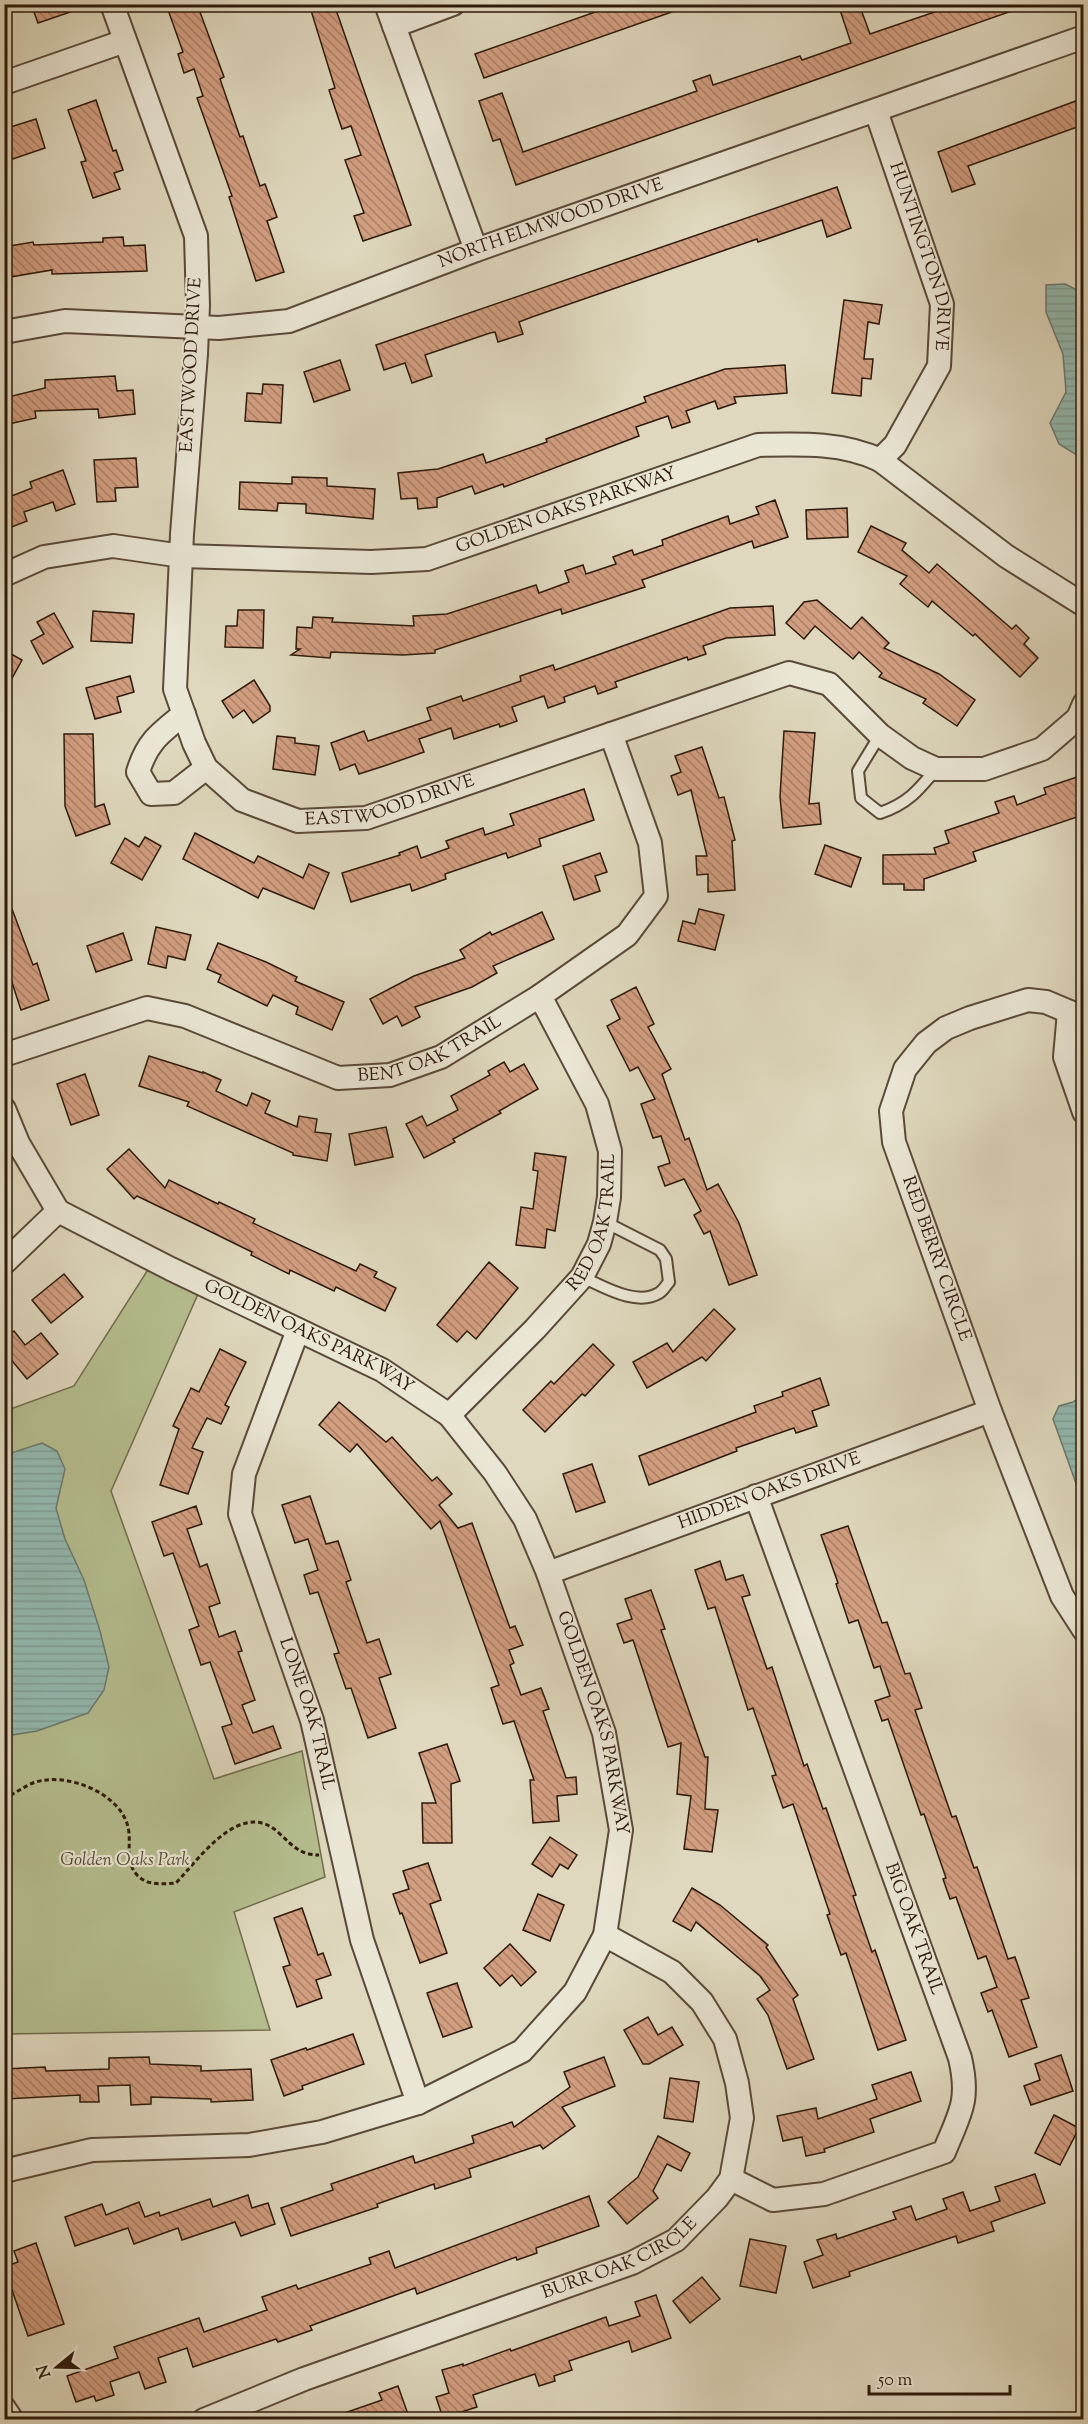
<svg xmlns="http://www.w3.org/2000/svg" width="1088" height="2424" viewBox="0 0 1088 2424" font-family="'Sorts Mill Goudy',serif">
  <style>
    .green { fill: #b5be8f; stroke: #716c4d; stroke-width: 1.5 }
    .water { fill: url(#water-rules); stroke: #6a7a6f; stroke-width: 1.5 }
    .building { fill: url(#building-back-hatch); stroke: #2d190b; stroke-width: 1.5 }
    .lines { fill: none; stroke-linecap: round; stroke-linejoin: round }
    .lane-casing { stroke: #5a4938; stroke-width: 14 }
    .street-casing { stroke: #5a4938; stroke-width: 26 }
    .path { stroke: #2d190b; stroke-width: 3; stroke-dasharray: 4.5 3; stroke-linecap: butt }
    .lane { stroke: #eae6d5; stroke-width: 10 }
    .street { stroke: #eae6d5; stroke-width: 22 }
    .labels { text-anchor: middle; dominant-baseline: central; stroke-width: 4.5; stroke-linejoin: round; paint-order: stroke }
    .street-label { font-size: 18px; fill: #2d190b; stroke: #eae6d5 }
    .park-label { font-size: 18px; font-style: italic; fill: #564b33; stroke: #eae6d5 }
  </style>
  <defs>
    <pattern id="water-rules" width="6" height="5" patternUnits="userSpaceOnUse" patternTransform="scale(1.5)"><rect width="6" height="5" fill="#93bab1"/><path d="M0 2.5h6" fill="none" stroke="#7f9f97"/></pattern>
    <pattern id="building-back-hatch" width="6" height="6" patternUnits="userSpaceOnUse" patternTransform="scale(1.5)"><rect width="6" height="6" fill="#d29e80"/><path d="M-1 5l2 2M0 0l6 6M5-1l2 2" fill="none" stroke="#ab8067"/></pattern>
  </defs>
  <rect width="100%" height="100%" fill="#dfd8be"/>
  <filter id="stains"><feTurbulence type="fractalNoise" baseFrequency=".00333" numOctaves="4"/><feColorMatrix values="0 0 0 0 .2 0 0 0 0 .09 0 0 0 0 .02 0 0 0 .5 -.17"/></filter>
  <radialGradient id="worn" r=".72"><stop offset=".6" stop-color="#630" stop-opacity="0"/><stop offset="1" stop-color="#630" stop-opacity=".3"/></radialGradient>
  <!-- green -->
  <polygon class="green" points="149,1268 198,1294 111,1491 214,1779 302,1751 325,1877 234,1912 270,2030 5,2034 5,1411 74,1386"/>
  <!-- water -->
  <g class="water">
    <polygon points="1065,284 1083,293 1083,459 1059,444 1050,423 1066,392 1063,354 1046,312 1046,285"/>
    <polygon points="1083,1395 1083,1503 1053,1419 1059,1406 1073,1402"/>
    <polygon points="42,1443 57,1451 65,1469 56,1508 65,1539 84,1580 100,1631 109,1667 104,1690 88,1713 37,1731 5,1736 5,1455"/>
  </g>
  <!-- building -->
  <g class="building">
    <polygon points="31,4 85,4 85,7 38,23"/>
    <polygon points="166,4 197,4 224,77 220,79 240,137 243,136 260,186 265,184 277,217 267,221 284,272 256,281 229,197 232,196 197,98 203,96 194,69 184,73 178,54 183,52"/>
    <polygon points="309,4 334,4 411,225 363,241 354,216 364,213 345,160 361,155 351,126 342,129 329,90 335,88"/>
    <polygon points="618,4 685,4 686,7 484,78 475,54"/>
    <polygon points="838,4 859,4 870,34 958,4 1023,4 1023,7 516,185 500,139 493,141 479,101 502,93 523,152 697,91 693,81 710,75 713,85 800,56 802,60 851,43"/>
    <polygon points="1081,99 1083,107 1083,125 968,166 975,184 952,192 938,152"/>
    <polygon points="96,100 113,151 116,150 123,170 114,173 120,189 93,198 81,162 86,161 68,110"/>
    <polygon points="36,119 45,148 4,162 4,129"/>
    <polygon points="837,187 851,228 827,237 822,220 758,242 757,239 532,317 519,322 523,334 498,342 495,332 490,333 425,355 432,376 412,383 405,363 384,370 376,345"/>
    <polygon points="123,237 124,246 145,245 147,271 52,274 52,270 4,278 4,247 33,242 34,245 103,242 103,238"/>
    <polygon points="844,300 882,305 879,324 868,322 864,359 873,359 871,379 862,378 861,396 832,393"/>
    <polygon points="340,360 350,390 314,402 304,372"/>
    <polygon points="785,365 787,393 734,397 736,403 718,409 715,401 686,411 690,422 672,428 668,416 636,427 639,436 504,487 503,484 475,494 472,486 437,498 437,507 418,509 417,498 401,499 398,473 438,469 483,454 486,463 547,442 546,439 646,402 644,397 725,369"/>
    <polygon points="115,376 117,391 133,390 135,414 99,418 98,409 35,411 36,418 4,425 4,398 45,388 45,380"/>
    <polygon points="263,384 283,385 281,423 245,421 247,393 262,394"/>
    <polygon points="136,458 138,487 115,488 116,501 97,502 94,460"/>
    <polygon points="63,470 75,504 56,511 53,502 24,512 27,521 4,530 4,499 32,488 30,482"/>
    <polygon points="292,477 327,478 327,486 375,489 373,519 306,513 306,504 278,503 277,511 239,509 240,482 292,484"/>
    <polygon points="775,500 788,537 754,548 752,541 642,580 645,587 562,614 561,609 435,650 435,653 403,655 331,652 330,658 291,655 300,649 296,649 297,627 312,628 313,617 333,618 332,622 414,626 413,616 447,614 536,585 539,593 569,582 565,571 583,565 586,574 616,564 613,557 632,550 634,555 663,545 662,540 689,530 728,516 730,524 759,514 756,507"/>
    <polygon points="847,508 848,537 807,539 806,510"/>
    <polygon points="871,526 906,543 902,550 929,573 937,564 1012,629 1016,625 1029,638 1024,644 1038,658 1020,677 975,634 973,636 932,601 928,607 900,584 907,576 858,552"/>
    <polygon points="817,600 851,629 862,617 889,643 884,648 939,674 975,700 957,726 923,703 926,699 879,677 882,673 859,652 853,659 815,626 804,639 786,623 804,602"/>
    <polygon points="773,606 775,635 726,638 703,646 706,654 688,660 687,657 615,682 617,687 598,694 595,686 564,697 565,702 548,708 544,696 512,707 517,721 500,727 499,724 454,739 451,728 419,739 424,752 387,765 359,774 355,764 340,770 331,743 364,731 368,741 431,720 427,708 461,696 463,701 521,681 520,676 553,665 555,670 730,608"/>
    <polygon points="238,610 264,610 263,648 225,647 226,626 237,626"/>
    <polygon points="93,611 134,614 132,643 91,641"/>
    <polygon points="54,613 73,647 43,664 31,641 44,634 37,622"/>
    <polygon points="4,650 22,660 4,693"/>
    <polygon points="130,676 134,692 117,697 121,712 95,719 86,688"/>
    <polygon points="254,680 270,706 270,711 253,723 244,710 233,718 222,701"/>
    <polygon points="784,731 815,733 809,804 819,803 821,824 783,828 780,797"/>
    <polygon points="64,734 93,734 95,807 104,804 110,824 76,836 65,806"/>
    <polygon points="277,736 295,738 295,743 319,746 315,775 273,769"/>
    <polygon points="702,747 719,798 724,797 735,840 732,841 735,890 708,892 708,874 697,875 696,856 707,856 691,790 678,795 671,776 681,772 675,756"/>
    <polygon points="1083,775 1083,815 973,852 976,861 924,879 924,890 904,890 904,884 883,884 883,855 936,854 934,848 949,843 945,831 999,813 995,802 1014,796 1017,805 1046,794 1044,788"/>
    <polygon points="584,789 594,820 539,839 541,846 508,858 506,853 445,874 446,879 412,891 410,884 351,902 342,873 400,855 399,853 417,846 421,858 449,848 446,841 483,828 485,835 514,825 510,814"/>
    <polygon points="195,833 254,863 258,856 303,878 309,864 329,873 314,909 263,888 258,898 183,859"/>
    <polygon points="145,837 161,846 142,880 111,863 125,838 139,847"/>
    <polygon points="825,845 861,858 851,887 815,874"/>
    <polygon points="600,853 607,872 595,876 600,891 574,900 563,866"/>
    <polygon points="6,893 33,965 37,963 49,1000 21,1010 4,958"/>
    <polygon points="699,909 724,915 715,950 678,941 683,921 695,924"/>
    <polygon points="542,912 554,939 493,966 497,973 472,987 415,1007 420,1017 402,1026 397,1016 383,1024 370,999 414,976 465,958 460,950 490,932 492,935"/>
    <polygon points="156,927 191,935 185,960 168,956 166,968 148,964"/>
    <polygon points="123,933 132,960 96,972 87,946"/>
    <polygon points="218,943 266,962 297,977 295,981 344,1002 332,1030 296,1014 298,1007 273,995 267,1006 218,982 221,975 207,969"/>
    <polygon points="636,987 654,1024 648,1027 671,1069 662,1074 685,1140 689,1138 707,1190 718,1184 739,1223 757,1275 729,1285 710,1231 704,1234 694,1215 701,1211 684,1179 665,1186 658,1167 670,1163 661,1136 653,1138 641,1104 655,1099 638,1067 630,1071 607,1026 620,1019 611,1000"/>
    <polygon points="149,1056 203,1073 203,1072 221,1080 216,1091 247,1106 252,1093 270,1101 265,1113 297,1127 299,1116 317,1119 315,1132 331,1134 327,1161 293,1155 293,1153 187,1106 189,1102 139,1086"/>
    <polygon points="504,1062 510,1072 524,1064 538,1089 499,1111 501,1113 453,1139 455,1142 424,1158 406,1124 422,1116 427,1126 458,1110 451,1096 490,1075 488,1071"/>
    <polygon points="85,1074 99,1115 71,1125 57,1084"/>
    <polygon points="386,1127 393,1157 355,1165 349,1134"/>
    <polygon points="129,1149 165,1188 169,1180 218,1204 219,1202 255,1219 253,1223 356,1271 360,1264 377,1272 374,1277 396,1288 385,1311 336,1287 334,1291 290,1270 289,1274 251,1255 252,1252 193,1223 137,1196 134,1199 107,1169"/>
    <polygon points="535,1153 566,1157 555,1231 547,1229 545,1248 516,1245 521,1207 533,1209 538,1171 533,1170"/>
    <polygon points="489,1262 518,1288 476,1339 467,1331 457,1342 437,1325"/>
    <polygon points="64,1274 83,1297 51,1323 32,1300"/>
    <polygon points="714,1309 735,1329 706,1361 702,1357 647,1388 633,1362 667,1343 673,1352"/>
    <polygon points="14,1331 25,1345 41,1333 58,1354 27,1379 4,1351 4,1338"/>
    <polygon points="593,1344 614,1365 585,1396 582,1394 545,1432 523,1410 551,1381 554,1384"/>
    <polygon points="220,1349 246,1362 225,1405 229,1407 221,1424 207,1418 192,1448 203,1452 188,1494 160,1485 179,1429 173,1426 191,1388 199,1392"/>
    <polygon points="820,1378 829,1405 812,1411 817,1426 796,1433 794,1428 736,1448 737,1451 649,1485 639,1456 756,1412 754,1406 783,1396 782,1392"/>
    <polygon points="339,1402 386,1442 392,1437 432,1481 437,1477 452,1494 439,1505 458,1528 472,1523 510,1628 515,1626 523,1645 509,1650 514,1663 510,1665 521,1695 541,1688 549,1709 543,1711 566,1778 576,1777 577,1794 557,1796 559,1821 533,1823 530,1780 534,1780 514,1721 503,1724 491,1688 499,1685 440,1521 431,1529 357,1444 350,1452 319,1425"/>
    <polygon points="592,1464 605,1502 576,1512 563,1474"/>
    <polygon points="310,1496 326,1544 338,1541 351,1580 346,1582 367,1643 379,1639 391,1674 379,1678 396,1728 368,1738 351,1688 346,1689 334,1654 339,1653 318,1592 310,1594 304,1575 318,1570 308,1539 295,1543 282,1505"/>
    <polygon points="196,1506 202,1524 187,1529 200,1567 207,1564 220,1603 209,1607 219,1637 235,1631 242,1651 238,1652 255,1700 242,1705 253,1733 273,1726 281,1748 235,1764 222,1727 232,1724 210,1662 201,1665 189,1630 199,1626 173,1553 164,1556 152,1522"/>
    <polygon points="848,1526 882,1623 887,1622 905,1674 910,1673 922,1708 915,1710 952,1817 956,1816 974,1868 977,1867 1008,1959 1015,1957 1029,1998 1021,2000 1037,2047 1009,2057 992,2010 988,2012 981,1993 997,1987 986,1956 978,1959 956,1897 950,1899 943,1879 946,1878 924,1814 921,1815 888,1719 882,1721 875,1701 890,1696 880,1666 874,1668 858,1620 849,1623 836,1584 838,1583 821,1535"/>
    <polygon points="720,1561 726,1580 743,1575 750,1595 742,1597 767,1669 772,1667 804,1766 807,1764 823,1809 826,1808 856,1895 853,1896 872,1952 875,1950 906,2040 878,2050 846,1953 841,1955 827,1915 830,1914 793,1804 783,1808 772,1776 776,1775 753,1708 748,1710 715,1607 708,1609 695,1570"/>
    <polygon points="651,1590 665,1629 661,1630 705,1757 708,1757 705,1809 718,1810 712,1852 684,1849 691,1796 677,1794 681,1743 668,1747 633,1640 624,1643 617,1624 632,1619 625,1599"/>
    <polygon points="447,1744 460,1781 451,1784 452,1843 423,1843 422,1803 436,1803 419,1753"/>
    <polygon points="550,1837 577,1855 568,1869 560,1864 552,1877 532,1864"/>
    <polygon points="428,1863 441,1900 430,1904 447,1953 420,1963 402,1913 400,1914 393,1894 409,1889 403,1871"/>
    <polygon points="692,1888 720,1905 768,1945 766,1947 798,1995 793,1999 814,2059 787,2069 768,2015 757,1999 770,1990 760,1976 696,1922 691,1931 673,1921"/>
    <polygon points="538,1894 564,1905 550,1941 523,1930"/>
    <polygon points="302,1908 318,1955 323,1953 331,1975 316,1980 322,1998 297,2007 283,1967 290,1965 274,1918"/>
    <polygon points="510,1944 536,1972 521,1986 512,1975 500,1986 484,1968"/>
    <polygon points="457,1983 472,2027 443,2037 427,1993"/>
    <polygon points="648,2017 658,2035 672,2027 683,2045 649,2064 643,2064 624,2030"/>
    <polygon points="353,2034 364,2064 302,2086 303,2089 284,2096 271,2060 306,2048 307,2050"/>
    <polygon points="1061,2055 1073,2091 1031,2105 1024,2086 1040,2080 1035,2064"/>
    <polygon points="149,2057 150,2064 201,2066 201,2071 251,2069 253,2100 211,2102 211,2099 151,2097 151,2104 131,2105 130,2085 98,2086 99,2102 80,2102 80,2095 5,2099 4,2069 45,2067 46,2071 109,2069 109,2058"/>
    <polygon points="604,2057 615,2086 562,2107 575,2126 543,2149 540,2145 469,2169 471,2177 435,2189 434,2184 377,2204 378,2207 291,2236 281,2208 333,2190 331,2184 413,2156 415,2163 474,2143 472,2136 512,2122 514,2127 570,2087 564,2072"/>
    <polygon points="911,2072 921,2101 870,2119 874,2132 824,2149 825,2152 806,2156 802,2137 783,2141 777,2116 816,2108 818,2119 877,2099 872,2085"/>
    <polygon points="670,2078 699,2082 693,2122 664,2118"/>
    <polygon points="1054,2115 1079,2128 1060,2165 1035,2153"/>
    <polygon points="658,2136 690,2153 681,2171 667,2164 653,2191 658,2198 627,2224 608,2202 638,2177"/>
    <polygon points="1035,2174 1045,2203 991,2222 994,2231 958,2243 956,2236 849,2272 850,2276 813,2288 804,2262 823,2255 817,2240 836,2234 837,2239 896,2219 893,2212 911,2206 916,2220 947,2209 943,2199 963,2192 970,2211 1000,2201 995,2187"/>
    <polygon points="248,2195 252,2208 268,2203 275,2224 241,2236 235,2222 182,2240 178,2228 134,2244 128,2228 75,2246 65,2217 102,2204 106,2215 139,2202 145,2217 159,2212 160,2216 210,2199 213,2207"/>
    <polygon points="589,2196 599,2226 536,2248 537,2253 517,2260 516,2257 417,2294 415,2288 310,2326 312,2330 278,2342 276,2339 193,2367 187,2348 158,2358 166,2382 145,2389 139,2372 110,2382 114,2395 96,2401 94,2396 76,2402 67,2376 118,2358 114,2347 199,2318 204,2332 267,2310 262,2297 296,2285 298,2289 371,2264 369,2258 389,2251 395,2268"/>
    <polygon points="750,2239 786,2246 776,2293 740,2286"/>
    <polygon points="36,2243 64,2324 28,2336 4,2267 18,2262 14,2251"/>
    <polygon points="702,2277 720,2299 690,2323 673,2301"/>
    <polygon points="656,2295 671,2338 632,2352 629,2341 569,2361 572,2370 554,2376 555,2381 539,2386 535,2374 473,2395 477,2407 443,2418 436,2397 449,2393 442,2370 463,2364 463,2366 510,2349 511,2351 606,2317 609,2326 640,2316 635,2302"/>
    <polygon points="398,2386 410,2420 334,2420 333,2417 382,2400 379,2393"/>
  </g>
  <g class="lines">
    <!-- lane casing -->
    <g class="lane-casing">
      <g id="lane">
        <path d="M880 735 858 771 861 798 880 813C907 804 918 791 936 769"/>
        <path d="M582 1277C603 1286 636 1307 659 1293 663 1291 666 1285 669 1282L666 1259 660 1250 605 1222"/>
      </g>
    </g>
    <!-- street casing -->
    <g class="street-casing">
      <g id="street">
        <path id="s1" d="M112 4 196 236 198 305 196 354 182 534 175 689 194 743 206 768 242 800 298 821 366 818 789 673 829 684 880 735 912 758 936 769H984L1042 749 1078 718 1084 704"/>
        <polyline points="386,4 476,250"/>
        <polyline points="394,26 453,4"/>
        <polyline points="4,83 125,41"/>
        <path id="s2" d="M876 111 942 304 939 366 895 445 880 460"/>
        <path id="s3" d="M4 332 65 321 219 328 289 321 476 250 1084 37"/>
        <path id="s4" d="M4 575 44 557 113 546 182 556 371 562 427 559 758 445C800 444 842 442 880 460L1006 556 1084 605"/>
        <path d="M184 714C160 733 147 742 138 772L151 794 174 793 206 768"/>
        <polyline points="1069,1012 1065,1057 1084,1112"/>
        <path id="s5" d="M1084 1018 1046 1002 1028 1000 970 1018 946 1028 926 1043 905 1069 891 1111 894 1142 990 1411 1062 1596 1084 1630"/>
        <path id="s6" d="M4 1055 147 1008 185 1016 338 1078 390 1075 441 1057 540 996 627 935 656 896 650 843 611 734"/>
        <path id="s7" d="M4 1109 18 1143 58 1211 171 1269 382 1370 449 1415 495 1473 525 1519 548 1573 604 1733 621 1830 605 1935 575 1992 522 2051 418 2103 322 2132 249 2145 92 2150 4 2171"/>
        <polyline points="4,1263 58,1211"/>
        <path id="s8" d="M298 1330 244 1474 240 1514 312 1720 362 1940 418 2103"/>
        <path id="s9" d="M449 1415 535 1329 582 1277 599 1244 605 1222 609 1197 610 1151 597 1104 540 996"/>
        <path id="s10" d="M548 1573 990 1411"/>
        <path d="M731 2179 773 2200 824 2194 944 2152C960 2113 970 2101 960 2058L756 1496"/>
        <polyline points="4,2408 12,2420"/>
        <path id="s11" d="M204 2420 304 2379 632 2263 676 2240 717 2198 731 2179 742 2118 737 2083 725 2039 702 2002 672 1972 605 1935"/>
      </g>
    </g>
    <!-- path -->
    <path class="path" d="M4 1799C14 1794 23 1787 33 1783 64 1771 120 1792 128 1827 132 1844 124 1860 137 1875 147 1886 163 1884 176 1883 199 1859 242 1796 280 1834 293 1846 300 1855 319 1855"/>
    <!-- lane -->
    <use href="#lane" class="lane"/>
    <!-- street -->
    <use href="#street" class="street"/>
  </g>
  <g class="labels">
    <!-- street labels -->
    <g class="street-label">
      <text stroke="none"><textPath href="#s3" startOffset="566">NORTH ELMWOOD DRIVE</textPath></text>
      <text stroke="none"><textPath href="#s2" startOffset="153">HUNTINGTON DRIVE</textPath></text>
      <text transform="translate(192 365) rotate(-87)">EASTWOOD DRIVE</text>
      <text stroke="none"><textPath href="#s4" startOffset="576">GOLDEN OAKS PARKWAY</textPath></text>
      <text stroke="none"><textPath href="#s1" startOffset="988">EASTWOOD DRIVE</textPath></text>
      <text stroke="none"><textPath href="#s6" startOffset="452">BENT OAK TRAIL</textPath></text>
      <text stroke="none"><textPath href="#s9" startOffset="248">RED OAK TRAIL</textPath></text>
      <text stroke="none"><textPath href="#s5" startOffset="404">RED BERRY CIRCLE</textPath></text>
      <text stroke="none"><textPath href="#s7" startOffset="396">GOLDEN OAKS PARKWAY</textPath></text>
      <text stroke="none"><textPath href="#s10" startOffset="236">HIDDEN OAKS DRIVE</textPath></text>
      <text stroke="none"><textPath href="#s8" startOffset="405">LONE OAK TRAIL</textPath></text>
      <text stroke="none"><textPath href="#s7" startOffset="902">GOLDEN OAKS PARKWAY</textPath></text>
      <text transform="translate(913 1929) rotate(70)">BIG OAK TRAIL</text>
      <text stroke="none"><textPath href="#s11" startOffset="447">BURR OAK CIRCLE</textPath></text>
    </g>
    <!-- park labels -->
    <g class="park-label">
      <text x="125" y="1861">Golden Oaks Park</text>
    </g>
  </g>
  <!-- margin -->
  <rect width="1088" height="2424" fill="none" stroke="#dfd8be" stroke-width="24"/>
  <rect x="6" y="6" width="1076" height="2412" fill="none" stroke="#2d190b" stroke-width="3"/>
  <rect x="12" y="12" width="1064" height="2400" fill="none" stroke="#2d190b" stroke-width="1.5"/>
  <!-- north arrow -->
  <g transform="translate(57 2367) rotate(251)" stroke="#eae6d5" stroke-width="4.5" paint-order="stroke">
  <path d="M0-4.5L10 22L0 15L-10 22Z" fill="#2d190b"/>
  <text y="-9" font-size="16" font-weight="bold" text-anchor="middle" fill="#2d190b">N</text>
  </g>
  <!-- scale -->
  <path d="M869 2385v9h141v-9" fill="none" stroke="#2d190b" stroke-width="3"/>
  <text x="878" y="2385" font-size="18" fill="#2d190b" stroke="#eae6d5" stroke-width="4.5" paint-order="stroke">50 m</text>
  <rect width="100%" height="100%" filter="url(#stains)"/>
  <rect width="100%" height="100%" fill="url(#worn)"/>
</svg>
